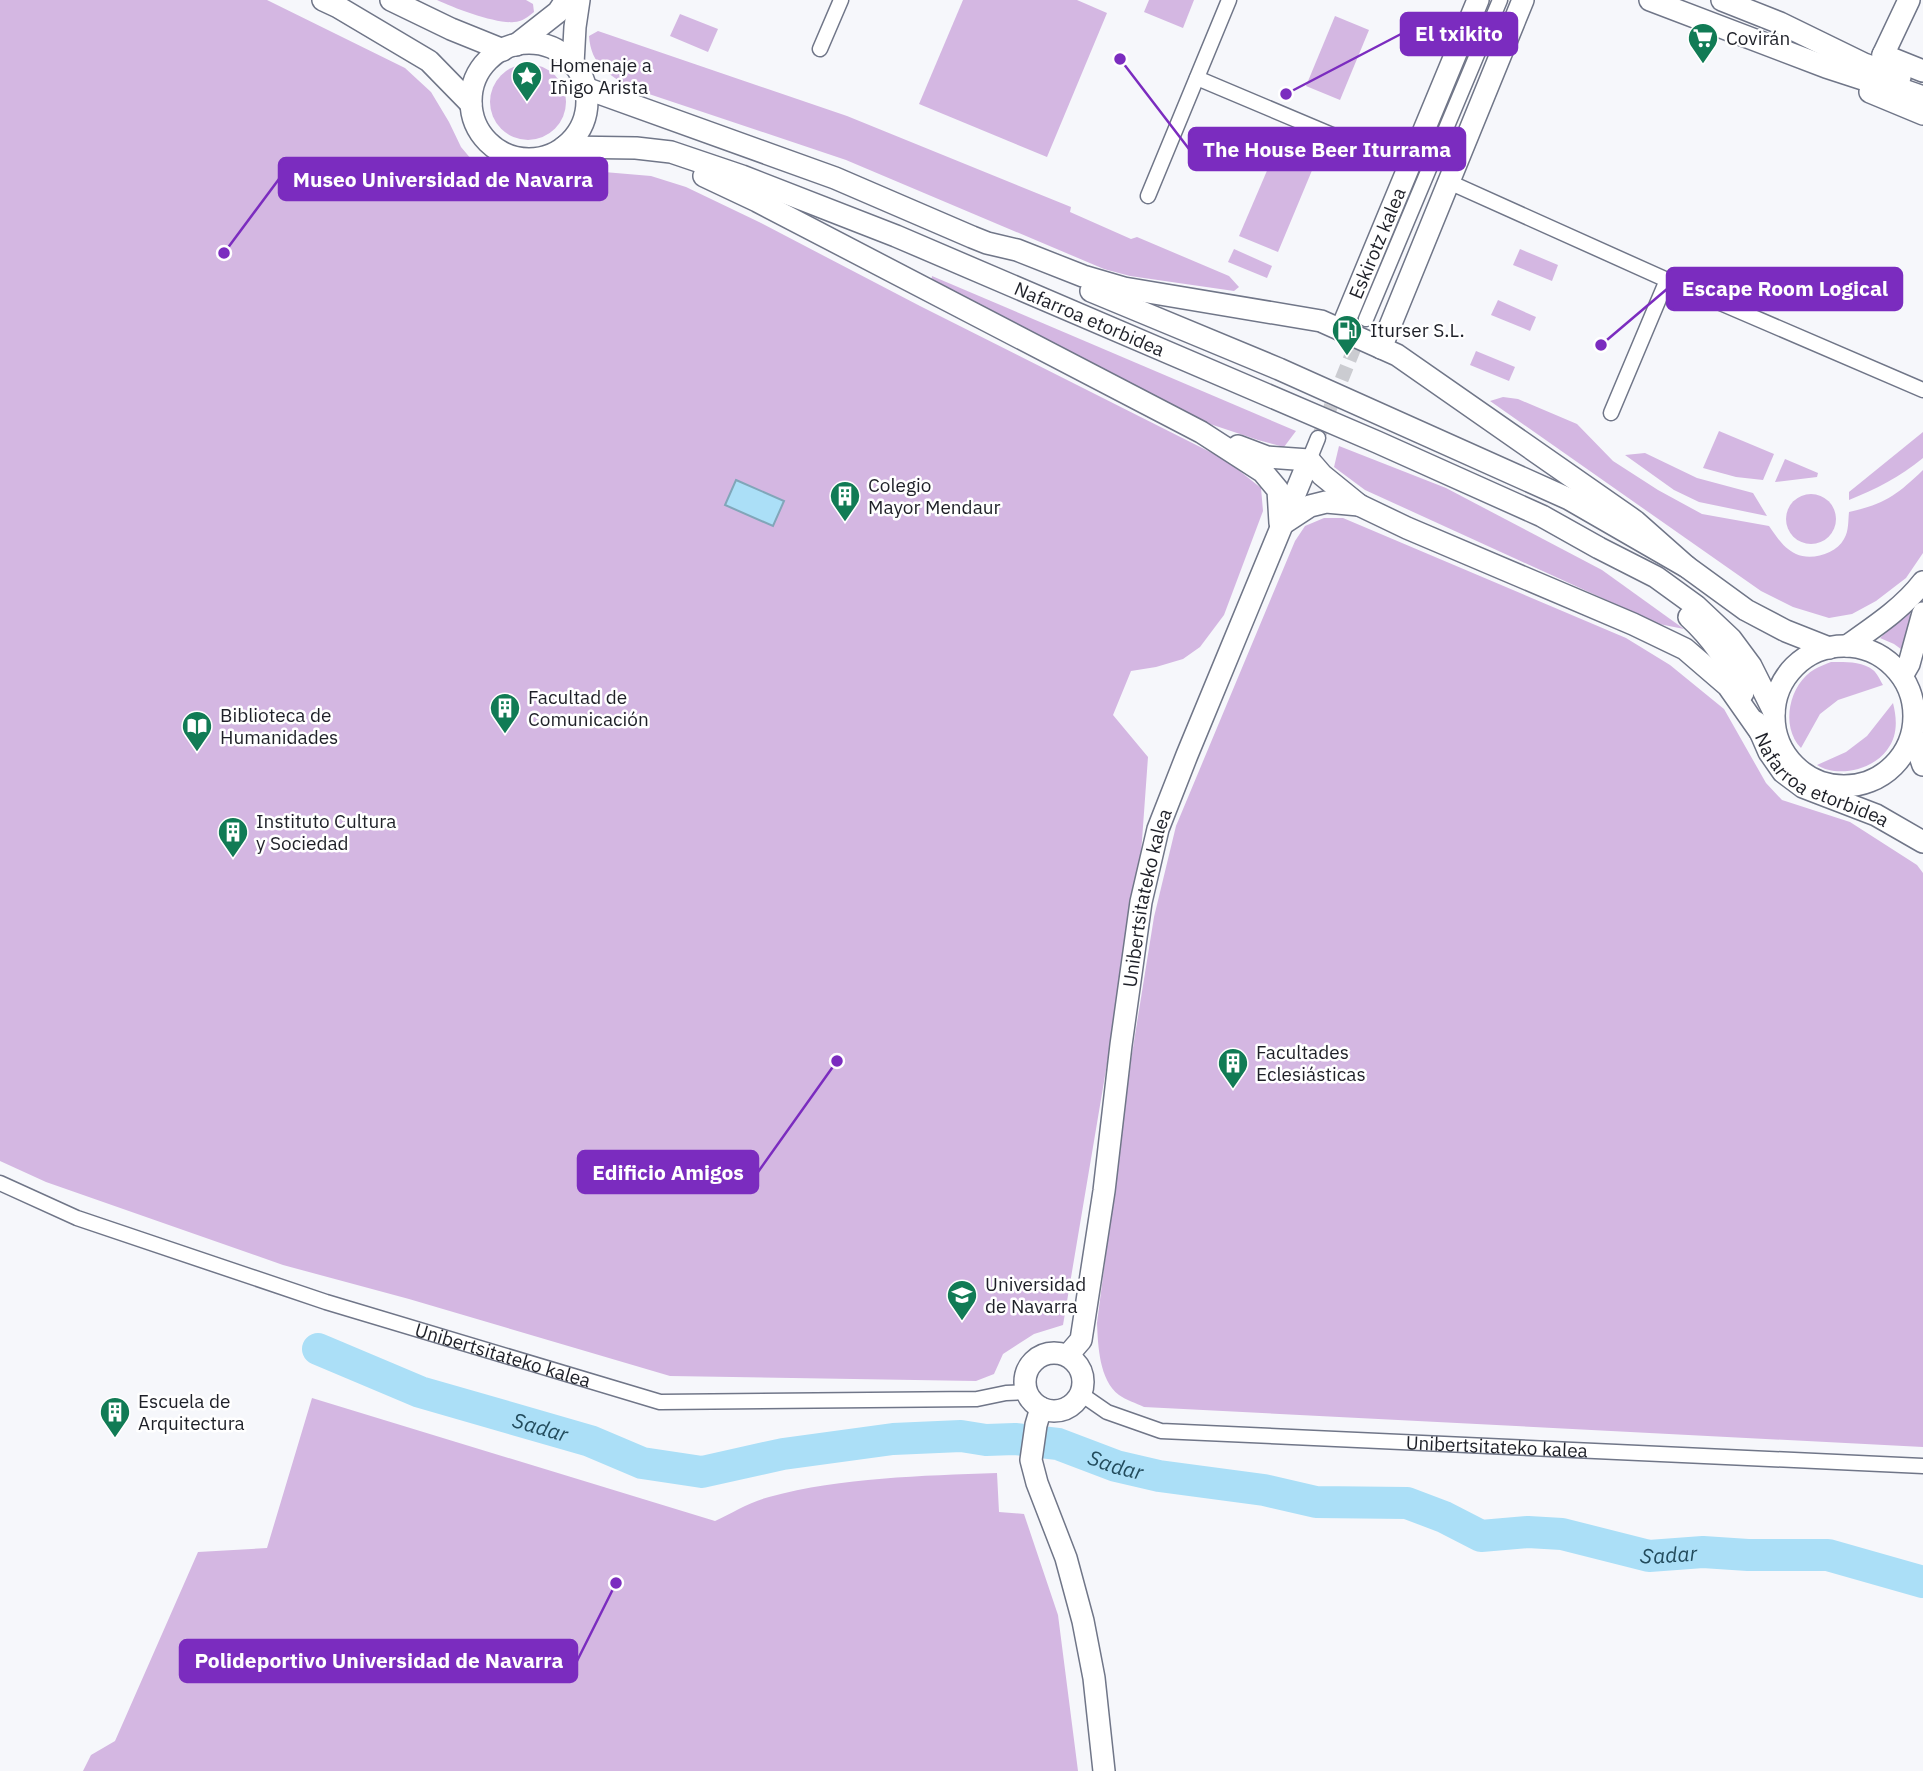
<svg xmlns="http://www.w3.org/2000/svg" width="1923" height="1771" viewBox="0 0 1923 1771" font-family="'IBM Plex Sans',sans-serif">
  <style>
    .green { fill: #d4b7e2 }
    .water { fill: #abdff7; stroke: #81a6b9; stroke-width: 2 }
    .lines { fill: none; stroke-linecap: round; stroke-linejoin: round }
    .river { stroke: #abdff7; stroke-width: 32 }
    .street-tunnel { stroke: #cbccd1; stroke-width: 14; stroke-dasharray: 14 7; stroke-linecap: butt }
    .street-casing { stroke: #707688; stroke-width: 17 }
    .secondary-casing { stroke: #707688; stroke-width: 24 }
    .street { stroke: #fff; stroke-width: 14 }
    .secondary { stroke: #fff; stroke-width: 21 }
    .labels { text-anchor: middle; dominant-baseline: central; stroke-width: 5; stroke-linejoin: round; paint-order: stroke }
    .poi-label { font-size: 19px; fill: #1e2028; stroke: #fff; text-anchor: start }
    .street-label { font-size: 19px; fill: #1e2028; stroke: #fff }
    .water-label { font-size: 21px; font-style: italic; fill: #224b5c; stroke: #fff }
    .leader { fill: none; stroke: #7b2cbf; stroke-width: 2.5 }
    .callout-dot { fill: #7b2cbf; stroke: #fff; stroke-width: 2.5 }
    .callout { fill: #7b2cbf; stroke: #7b2cbf; stroke-width: 2.5 }
    .callout-label { font-size: 21px; text-anchor: middle; font-weight: bold; fill: #fff }
  </style>
  <rect width="100%" height="100%" fill="#f6f7fb"/>
  <!-- green -->
  <g class="green">
    <polygon points="0,0 267,0 405,68 431,92 449,122 461,147 477,166 509,181 541,181 604,172 651,176 686,187 759,222 920,306 1226,460 1261,488 1263,511 1224,615 1200,647 1183,659 1156,667 1131,671 1113,715 1148,757 1140,868 1063,1325 1034,1334 1003,1354 994,1374 976,1381 670,1376 409,1299 283,1265 46,1182 0,1161"/>
    <path d="M437 0H526L533 4 534 12C529 16 522 22 514 22 496 24 454 8 437 0Z"/>
    <polygon points="963,0 1077,0 1107,13 1047,157 919,104"/>
    <polygon points="1149,0 1194,0 1183,28 1144,12"/>
    <polygon points="680,14 718,29 708,52 670,36"/>
    <polygon points="1335,16 1369,30 1340,100 1306,86"/>
    <path d="M598 31 847 116 1071 207 1070 212 1131 239 1137 237 1229 276 1239 287 1234 291 1130 276 1104 269 846 160 631 88C608 74 591 65 589 36Z"/>
    <circle cx="528" cy="102" r="38"/>
    <polygon points="1275,152 1313,168 1278,252 1239,236"/>
    <polygon points="1234,249 1272,266 1267,278 1228,262"/>
    <polygon points="1520,249 1558,265 1552,281 1513,265"/>
    <polygon points="932,276 1296,431 1284,447 1258,440 1198,420 931,282"/>
    <polygon points="1498,300 1536,317 1530,331 1491,315"/>
    <polygon points="1476,351 1515,367 1509,381 1470,365"/>
    <path d="M1503 397 1518 399 1577 424 1613 461 1658 490 1702 514 1769 526C1777 537 1783 548 1796 554 1811 561 1836 554 1844 539 1849 531 1848 520 1849 512 1885 504 1897 495 1923 470V553L1906 578 1876 601 1852 614 1829 618 1793 607 1761 591 1490 401Z"/>
    <polygon points="1719,431 1774,454 1763,480 1736,477 1703,468"/>
    <path d="M1923 432V458C1900 477 1876 489 1849 500V492Z"/>
    <polygon points="1339,446 1446,488 1602,570 1684,629 1659,624 1365,490 1334,467"/>
    <polygon points="1645,453 1697,478 1753,493 1767,516 1699,502 1674,490 1625,455"/>
    <polygon points="1785,459 1818,473 1817,477 1775,482"/>
    <circle cx="1811" cy="519" r="25"/>
    <path d="M1324 518H1343L1626 638 1670 665 1724 709 1766 783 1782 800 1850 822 1917 865 1923 873V1447L1144 1407C1136 1403 1126 1400 1119 1395 1099 1380 1098 1345 1097 1323L1131 1060 1154 917 1176 826 1295 541 1305 526Z"/>
    <polygon points="1908,612 1913,616 1905,652 1894,644 1880,638"/>
    <path d="M1831 662C1844 662 1862 661 1873 670 1877 673 1880 680 1883 685L1838 700 1820 714 1801 748C1780 726 1789 684 1815 669 1820 666 1826 664 1831 662Z"/>
    <path d="M1893 703C1897 719 1898 736 1887 750 1873 770 1837 778 1817 765L1846 752 1867 736Z"/>
    <path d="M312 1398 715 1521C732 1513 750 1502 769 1497 843 1477 921 1476 997 1473L999 1512 1024 1514 1058 1615 1078 1771H83L91 1755 115 1741 198 1552 267 1548Z"/>
  </g>
  <!-- water -->
  <polygon class="water" points="736,480 784,501 773,526 725,505"/>
  <g class="lines">
    <!-- river -->
    <path class="river" id="s1" d="M318 1349 420 1392 590 1441 642 1463 702 1472 783 1454 893 1439 961 1436 986 1440 1015 1439 1058 1444 1116 1466 1159 1476 1264 1490 1316 1502 1407 1503 1444 1517 1481 1536 1528 1532 1562 1534 1649 1556 1703 1552 1748 1555H1828L1923 1582"/>
    <!-- street-tunnel -->
    <polyline class="street-tunnel" points="1318,438 1366,319"/>
    <!-- street casing -->
    <g class="street-casing">
      <g id="street">
        <polyline points="820,49 841,0"/>
        <polyline points="1197,78 1408,167"/>
        <polyline points="1449,182 1667,280 1923,390"/>
        <polyline points="1148,196 1229,0"/>
        <polyline points="1366,319 1500,0"/>
        <polyline points="1611,413 1667,280"/>
        <polyline points="1309,460 1318,438"/>
        <path id="s2" d="M0 1183 77 1218 326 1302 660 1402 977 1399 1006 1393 1026 1392"/>
        <path id="s3" d="M1081 1394 1107 1412 1161 1431 1923 1466"/>
      </g>
    </g>
    <!-- secondary casing -->
    <g class="secondary-casing">
      <g id="secondary">
        <polyline points="323,0 338,7 429,61 471,104"/>
        <polyline points="391,0 451,29 503,50"/>
        <polyline points="1650,0 1826,67 1869,81 1889,85 1923,97"/>
        <polyline points="1722,0 1780,23 1864,64 1900,77"/>
        <circle cx="529" cy="101" r="58"/>
        <polyline points="516,45 558,12 566,0"/>
        <polyline points="1883,55 1923,71"/>
        <polyline points="1883,55 1909,0"/>
        <polyline points="573,64 575,27 579,0"/>
        <polyline points="585,88 835,178 972,237 987,243 1017,250 1083,276 1124,288 1321,321 1397,355 1635,521 1687,567"/>
        <polyline points="1870,92 1923,114"/>
        <path id="s4" d="M564 147 636 148 671 152 742 176 896 236 1377 442 1542 516 1599 548 1656 577 1696 606 1731 639 1751 666 1774 712"/>
        <polyline points="704,176 757,201 1201,432 1263,472 1278,490 1280,523"/>
        <polyline points="1091,291 1279,369 1569,499 1687,567 1746,610 1786,631 1829,648"/>
        <path id="s5" d="M1341 330 1478 0"/>
        <polyline points="1381,348 1523,0"/>
        <polyline points="1238,446 1267,457 1309,460 1322,475 1359,505 1407,528 1633,624 1685,649 1728,686 1761,733"/>
        <polyline points="1281,525 1310,506 1326,502 1359,505"/>
        <path d="M1689 617C1712 638 1730 665 1743 693"/>
        <circle cx="1844" cy="716" r="70"/>
        <path d="M1847 646C1874 627 1903 608 1923 582"/>
        <polyline points="1902,676 1909,664 1923,613"/>
        <path id="s6" d="M1756 722 1769 752 1783 772 1803 787 1876 815 1923 842"/>
        <polyline points="1913,736 1923,765"/>
        <circle cx="1054" cy="1382" r="29"/>
        <path id="s7" d="M1068 1355 1081 1340 1104 1191 1121 1045 1141 902 1158 829 1187 755 1309 460"/>
        <polyline points="1041,1408 1036,1425 1031,1460 1037,1483 1066,1558 1083,1621 1094,1678 1104,1771"/>
      </g>
    </g>
    <!-- street -->
    <use href="#street" class="street"/>
    <!-- secondary -->
    <use href="#secondary" class="secondary"/>
  </g>
  <!-- icons -->
  <defs>
    <g id="supermarket-pin" transform="scale(1.575)"><path d="M0 17L-7.5 6A9.5 9.5 0 1 1 7.5 6Z" fill="#117b55" stroke="#fff"/><path d="M-6-5.5h2.5l.6 2H6L4.5 2H-2.5L-4.4-4H-6ZM-1.5 3.2a1.3 1.3 0 1 0 .1 0ZM3 3.2a1.3 1.3 0 1 0 .1 0Z" fill="#fff"/></g>
    <g id="sight-pin" transform="scale(1.575)"><path d="M0 17L-7.5 6A9.5 9.5 0 1 1 7.5 6Z" fill="#117b55" stroke="#fff"/><path d="M0-6L1.8-2.2L6-1.7L2.9 1.2L3.7 5.4L0 3.3L-3.7 5.4L-2.9 1.2L-6-1.7L-1.8-2.2Z" fill="#fff"/></g>
    <g id="fuel-pin" transform="scale(1.575)"><path d="M0 17L-7.5 6A9.5 9.5 0 1 1 7.5 6Z" fill="#117b55" stroke="#fff"/><path d="M-5.5-6h7V0h2V4h1.3V-2.5L3-4.5l.8-.8L6-3V5H2.5V1h-1V6h-7ZM-4.2-4.7v3.2H.2V-4.7Z" fill="#fff"/></g>
    <g id="building-pin" transform="scale(1.575)"><path d="M0 17L-7.5 6A9.5 9.5 0 1 1 7.5 6Z" fill="#117b55" stroke="#fff"/><path d="M-4-6H4V6H1V3H-1V6H-4ZM-2.5-4.3h1.7v1.8h-1.7ZM.8-4.3h1.7v1.8H.8ZM-2.5-1h1.7V.8h-1.7ZM.8-1h1.7V.8H.8Z" fill="#fff"/></g>
    <g id="library-pin" transform="scale(1.575)"><path d="M0 17L-7.5 6A9.5 9.5 0 1 1 7.5 6Z" fill="#117b55" stroke="#fff"/><path d="M-6-4Q-3-5.5-.7-3.5V5Q-3 3-6 4ZM6-4Q3-5.5 .7-3.5V5Q3 3 6 4Z" fill="#fff"/></g>
    <g id="university-pin" transform="scale(1.575)"><path d="M0 17L-7.5 6A9.5 9.5 0 1 1 7.5 6Z" fill="#117b55" stroke="#fff"/><path d="M0-5L7-2L0 1L-7-2ZM-4 1L0 2.5L4 1V4Q0 6-4 4Z" fill="#fff"/></g>
  </defs>
  <g fill-rule="evenodd">
    <use href="#supermarket-pin" x="1703" y="38"/>
    <use href="#sight-pin" x="527" y="76"/>
    <use href="#fuel-pin" x="1347" y="330"/>
    <use href="#building-pin" x="845" y="496"/>
    <use href="#building-pin" x="505" y="708"/>
    <use href="#library-pin" x="197" y="726"/>
    <use href="#building-pin" x="233" y="832"/>
    <use href="#building-pin" x="1233" y="1063"/>
    <use href="#university-pin" x="962" y="1295"/>
    <use href="#building-pin" x="115" y="1412"/>
  </g>
  <g class="labels">
    <!-- poi labels -->
    <g class="poi-label">
      <text x="1726" y="38">Covirán</text>
      <text x="550" y="65">Homenaje a<tspan x="550" dy="22">Iñigo Arista</tspan></text>
      <text x="1370" y="330">Iturser S.L.</text>
      <text x="868" y="485">Colegio<tspan x="868" dy="22">Mayor Mendaur</tspan></text>
      <text x="528" y="697">Facultad de<tspan x="528" dy="22">Comunicación</tspan></text>
      <text x="220" y="715">Biblioteca de<tspan x="220" dy="22">Humanidades</tspan></text>
      <text x="256" y="821">Instituto Cultura<tspan x="256" dy="22">y Sociedad</tspan></text>
      <text x="1256" y="1052">Facultades<tspan x="1256" dy="22">Eclesiásticas</tspan></text>
      <text x="985" y="1284">Universidad<tspan x="985" dy="22">de Navarra</tspan></text>
      <text x="138" y="1401">Escuela de<tspan x="138" dy="22">Arquitectura</tspan></text>
    </g>
    <!-- street labels -->
    <g class="street-label">
      <text stroke="none"><textPath href="#s5" startOffset="94">Eskirotz kalea</textPath></text>
      <text stroke="none"><textPath href="#s4" startOffset="558">Nafarroa etorbidea</textPath></text>
      <text stroke="none"><textPath href="#s6" startOffset="93">Nafarroa etorbidea</textPath></text>
      <text stroke="none"><textPath href="#s7" startOffset="467">Unibertsitateko kalea</textPath></text>
      <text stroke="none"><textPath href="#s2" startOffset="532">Unibertsitateko kalea</textPath></text>
      <text stroke="none"><textPath href="#s3" startOffset="425">Unibertsitateko kalea</textPath></text>
    </g>
    <!-- water labels -->
    <g class="water-label">
      <text stroke="none"><textPath href="#s1" startOffset="236">Sadar</textPath></text>
      <text stroke="none"><textPath href="#s1" startOffset="826">Sadar</textPath></text>
      <text stroke="none"><textPath href="#s1" startOffset="1393">Sadar</textPath></text>
    </g>
  </g>
  <!-- callouts -->
  <path class="leader" d="M1286 94L1401 34M1120 59L1189 149M224 253L279 179M1601 345L1667 289M837 1061L758 1172M616 1583L577 1661"/>
  <g class="callout-dot">
    <circle cx="1286" cy="94" r="7"/>
    <circle cx="1120" cy="59" r="7"/>
    <circle cx="224" cy="253" r="7"/>
    <circle cx="1601" cy="345" r="7"/>
    <circle cx="837" cy="1061" r="7"/>
    <circle cx="616" cy="1583" r="7"/>
  </g>
  <g class="callout">
    <rect x="1401" y="13" width="116" height="42" rx="7"/>
    <rect x="1189" y="128" width="276" height="42" rx="7"/>
    <rect x="279" y="158" width="328" height="42" rx="7"/>
    <rect x="1667" y="268" width="235" height="42" rx="7"/>
    <rect x="578" y="1151" width="180" height="42" rx="7"/>
    <rect x="180" y="1640" width="397" height="42" rx="7"/>
  </g>
  <g class="callout-label">
    <text x="1459" y="41">El txikito</text>
    <text x="1327" y="157">The House Beer Iturrama</text>
    <text x="443" y="187">Museo Universidad de Navarra</text>
    <text x="1785" y="296">Escape Room Logical</text>
    <text x="668" y="1180">Edificio Amigos</text>
    <text x="379" y="1668">Polideportivo Universidad de Navarra</text>
  </g>
</svg>
